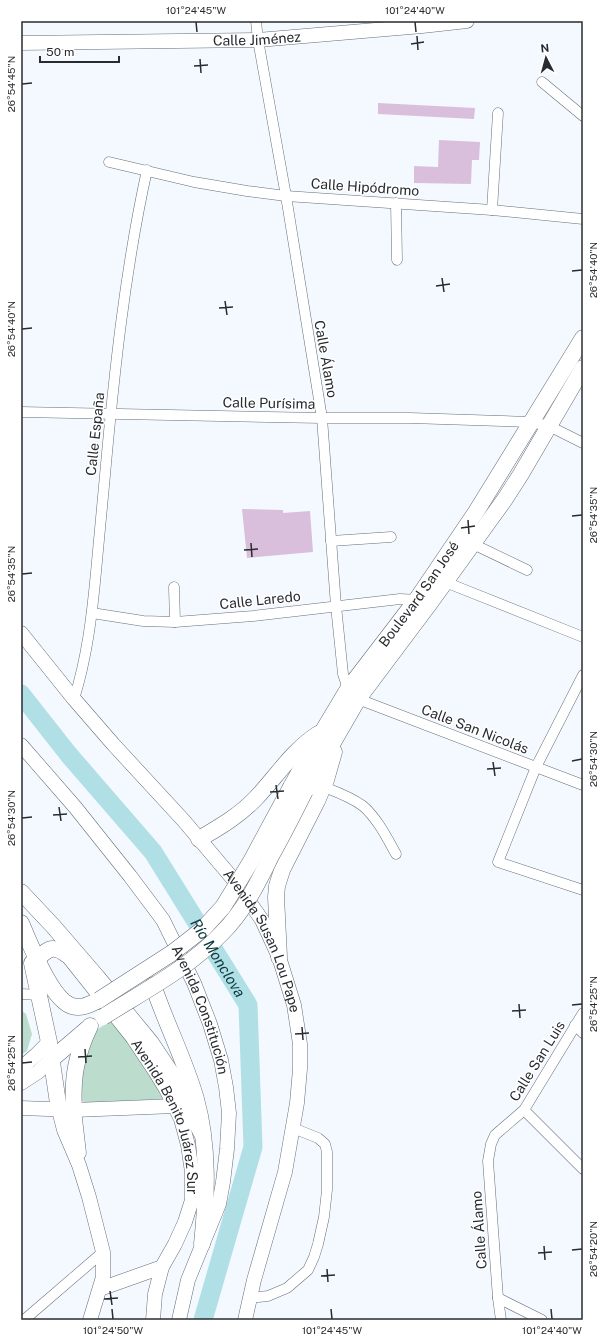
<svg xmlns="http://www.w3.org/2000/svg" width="604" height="1341" viewBox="0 0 604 1341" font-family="'Public Sans',sans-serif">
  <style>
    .green { fill: #bcddcd }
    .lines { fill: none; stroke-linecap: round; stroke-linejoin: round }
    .river { stroke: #b0dfe6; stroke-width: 19 }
    .building { fill: #dabfdc }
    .street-casing { stroke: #666e77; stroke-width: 11 }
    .secondary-casing { stroke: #666e77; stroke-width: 15 }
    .primary-casing { stroke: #666e77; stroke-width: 17 }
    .street { stroke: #fff; stroke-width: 10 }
    .secondary { stroke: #fff; stroke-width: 14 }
    .primary { stroke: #fff; stroke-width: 16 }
    .primary-bridge-casing { stroke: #666e77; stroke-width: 17; stroke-linecap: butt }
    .primary-bridge { stroke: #fff; stroke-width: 16 }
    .ticks { fill: none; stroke: #282b2f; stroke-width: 1.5 }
    .labels { text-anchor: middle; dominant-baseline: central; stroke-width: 3; stroke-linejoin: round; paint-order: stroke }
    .street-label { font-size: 14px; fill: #282b2f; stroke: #fff }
    .water-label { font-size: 15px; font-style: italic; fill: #0c393e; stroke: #fff }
    .neatline { fill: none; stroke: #282b2f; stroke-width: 1.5 }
    .ticks-label { font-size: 10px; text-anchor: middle; fill: #282b2f }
  </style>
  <rect width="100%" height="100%" fill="#f3f9ff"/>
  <!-- green -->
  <g class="green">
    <polygon points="21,1010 26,1014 32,1034 27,1051 21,1055"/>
    <polygon points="113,1022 131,1044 164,1099 85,1103 79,1098 83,1062 95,1031 107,1023"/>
  </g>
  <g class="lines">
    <!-- river -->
    <path class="river" id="s1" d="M21 694 69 755 153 852 248 1005 253 1147 203 1320"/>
  </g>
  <!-- building -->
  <g class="building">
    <polygon points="378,103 475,108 474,119 378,114"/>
    <polygon points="439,140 480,142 479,160 472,160 471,184 414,183 414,166 438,167"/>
    <polygon points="242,509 283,510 283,513 310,511 313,552 247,558"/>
  </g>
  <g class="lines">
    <!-- street casing -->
    <g class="street-casing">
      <g id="street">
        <polyline points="256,21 258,40 286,196 322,418 336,606 343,674 348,689 358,699 583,785"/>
        <polyline points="542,82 583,116"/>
        <polyline points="109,162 194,182 247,191 286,196 492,210 583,219"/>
        <polyline points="396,203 397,260"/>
        <polyline points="492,210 498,113"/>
        <polyline points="21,412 322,418 410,418 531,422 549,426 583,443"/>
        <polyline points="331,541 391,537"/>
        <polyline points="473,544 527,570"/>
        <polyline points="440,580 583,637"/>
        <polyline points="174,587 175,622"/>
        <polyline points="92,613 143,621 175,622 253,616 400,599 420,600"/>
        <polyline points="583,675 536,767 498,862 583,890"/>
        <path d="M74 699C87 658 92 615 96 572 99 540 102 508 105 475 114 374 125 270 147 170"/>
        <path d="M324 787C337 792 351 797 363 806 377 818 387 838 396 854"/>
        <polyline points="21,994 39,995"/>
        <polyline points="575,1025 583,1033"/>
        <polyline points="524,1110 583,1169"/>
        <polyline points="249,1298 268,1296 287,1288 308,1270 314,1257 318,1244 324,1217 327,1190 327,1152 325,1144 318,1138 293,1128"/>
        <polyline points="498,1298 542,1320"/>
        <polyline points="24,1320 103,1252"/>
        <polyline points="501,1320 498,1298 488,1161 491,1144 495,1135 524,1110 583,1013"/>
      </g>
    </g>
    <!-- secondary casing -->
    <g class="secondary-casing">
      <g id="secondary">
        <path id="s2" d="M21 43 258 40 422 26 467 21"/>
        <path id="s3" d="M21 633 74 699 113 744 184 821 233 879 262 920 279 957 294 1005 300 1044V1069L297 1103 285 1172 254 1280 245 1320"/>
        <path id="s4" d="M21 745 75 807 130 876 163 920 194 983 210 1024 221 1060 226 1087 229 1113 227 1149 223 1182 219 1204 188 1280 179 1320"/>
        <path id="s5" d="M67 955 133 1038 155 1071 166 1089 181 1119 188 1145 192 1172V1200L185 1222 175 1244 162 1267 155 1294 153 1320"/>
        <polyline points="21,1068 36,1055 49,1042"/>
        <polyline points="21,1083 38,1072 52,1059"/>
        <polyline points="21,1108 74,1110 175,1106"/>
        <polyline points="59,1110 64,1130 79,1165 89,1197 103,1252 103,1277 90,1320"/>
        <polyline points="74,1110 79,1153"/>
        <polyline points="100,1289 162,1267"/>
      </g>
    </g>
    <!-- primary casing -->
    <g class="primary-casing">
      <g id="primary">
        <path id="s6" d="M291 787 312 749 348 689 417 599 476 512 583 338"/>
        <polyline points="305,791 358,699 430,603 505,499 521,474 583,368"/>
        <path d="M199 839C220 827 240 815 256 798 277 776 292 751 318 734"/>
        <polyline points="21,892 53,926 97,977 151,1043 171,1073 202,1134"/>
        <path d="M21 923C30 943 51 1000 72 1006 82 1009 90 1004 99 1000"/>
        <polyline points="279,957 276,897 277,886 282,870 317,801 326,780 334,752"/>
        <path d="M153 985C166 1024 185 1060 196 1099 209 1146 207 1197 202 1244"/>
        <polyline points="52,1059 87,1029"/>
        <path d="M59 1110 49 1042 32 963C46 952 50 942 67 955"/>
        <path d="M74 1110C72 1078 76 1055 90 1026"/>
      </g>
    </g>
    <!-- street -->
    <use href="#street" class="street"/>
    <!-- secondary -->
    <use href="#secondary" class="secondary"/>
    <!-- primary -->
    <use href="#primary" class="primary"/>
    <!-- primary-bridge casing -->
    <g class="primary-bridge-casing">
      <g id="primary-bridge">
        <polyline points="99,1000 172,953 203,929 223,907 250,863 291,787"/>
        <path d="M103 1017C144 991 189 968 222 933 244 911 258 883 271 856 283 835 294 813 305 791"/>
      </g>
    </g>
    <!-- primary-bridge -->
    <use href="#primary-bridge" class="primary-bridge"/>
  </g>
  <!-- ticks -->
  <path class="ticks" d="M196 22 197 32M415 22 416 32M417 36 418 50M411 44 424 42M200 59 201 73M194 66 208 65M22 84 32 83M572 271 582 270M442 278 444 292M436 286 450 284M225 301 227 315M219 308 233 307M22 329 32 328M572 516 582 515M468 520 469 534M461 528 475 526M251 543 252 557M244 550 258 549M22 574 32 573M572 761 582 759M493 762 495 776M487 769 501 768M276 785 278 799M270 792 284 791M59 807 61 821M53 815 67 814M22 818 32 817M519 1004 520 1018M572 1005 582 1004M512 1011 526 1010M302 1027 303 1040M295 1034 309 1033M85 1049 86 1063M78 1057 92 1056M22 1063 32 1062M544 1246 545 1260M572 1250 582 1249M538 1253 552 1252M327 1269 328 1282M321 1276 335 1275M110 1291 112 1305M104 1299 118 1298M112 1309 113 1319M331 1309 332 1319M551 1309 552 1319"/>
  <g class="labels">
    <!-- street labels -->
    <g class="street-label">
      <text stroke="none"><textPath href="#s2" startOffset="236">Calle Jiménez</textPath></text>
      <text transform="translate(365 187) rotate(4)">Calle Hipódromo</text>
      <text transform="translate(326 359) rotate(80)">Calle Álamo</text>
      <text transform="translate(269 403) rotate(1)">Calle Purísima</text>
      <text transform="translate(95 434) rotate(-84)">Calle España</text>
      <text stroke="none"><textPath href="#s6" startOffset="232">Boulevard San José</textPath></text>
      <text transform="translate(260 600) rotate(-6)">Calle Laredo</text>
      <text transform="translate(475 729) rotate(21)">Calle San Nicolás</text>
      <text stroke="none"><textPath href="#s3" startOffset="394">Avenida Susan Lou Pape</textPath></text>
      <text stroke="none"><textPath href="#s4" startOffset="323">Avenida Constitución</textPath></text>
      <text transform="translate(537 1061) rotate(-58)">Calle San Luis</text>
      <text stroke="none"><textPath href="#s5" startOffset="193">Avenida Benito Juárez Sur</textPath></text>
      <text transform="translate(479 1230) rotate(-94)">Calle Álamo</text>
    </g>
    <!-- water labels -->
    <g class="water-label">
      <text stroke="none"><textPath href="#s1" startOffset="330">Río Monclova</textPath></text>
    </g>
  </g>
  <!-- border -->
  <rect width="604" height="1341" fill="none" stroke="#ffffff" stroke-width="44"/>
  <!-- north arrow -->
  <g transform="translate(546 58) rotate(354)" stroke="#ffffff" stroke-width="3" paint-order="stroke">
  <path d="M0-3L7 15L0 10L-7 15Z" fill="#282b2f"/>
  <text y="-6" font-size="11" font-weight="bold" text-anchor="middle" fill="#282b2f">N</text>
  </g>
  <!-- scale -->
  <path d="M40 56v6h79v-6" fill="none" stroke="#282b2f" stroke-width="2"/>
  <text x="46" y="56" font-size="12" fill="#282b2f" stroke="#ffffff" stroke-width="3" paint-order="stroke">50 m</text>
  <rect x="22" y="22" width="560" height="1297" class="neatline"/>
  <g class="ticks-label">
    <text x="196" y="14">101°24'45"W</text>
    <text x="415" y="14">101°24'40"W</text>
    <text transform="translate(11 84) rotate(-90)" y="4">26°54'45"N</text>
    <text transform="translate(593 270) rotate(-90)" y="4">26°54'40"N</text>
    <text transform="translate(11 329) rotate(-90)" y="4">26°54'40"N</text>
    <text transform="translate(593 515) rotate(-90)" y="4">26°54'35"N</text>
    <text transform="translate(11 574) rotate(-90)" y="4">26°54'35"N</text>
    <text transform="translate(593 759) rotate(-90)" y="4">26°54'30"N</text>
    <text transform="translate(11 818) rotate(-90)" y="4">26°54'30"N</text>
    <text transform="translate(593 1004) rotate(-90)" y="4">26°54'25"N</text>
    <text transform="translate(11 1063) rotate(-90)" y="4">26°54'25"N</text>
    <text transform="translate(593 1249) rotate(-90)" y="4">26°54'20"N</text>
    <text x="113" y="1334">101°24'50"W</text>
    <text x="332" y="1334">101°24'45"W</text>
    <text x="552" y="1334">101°24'40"W</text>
  </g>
</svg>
